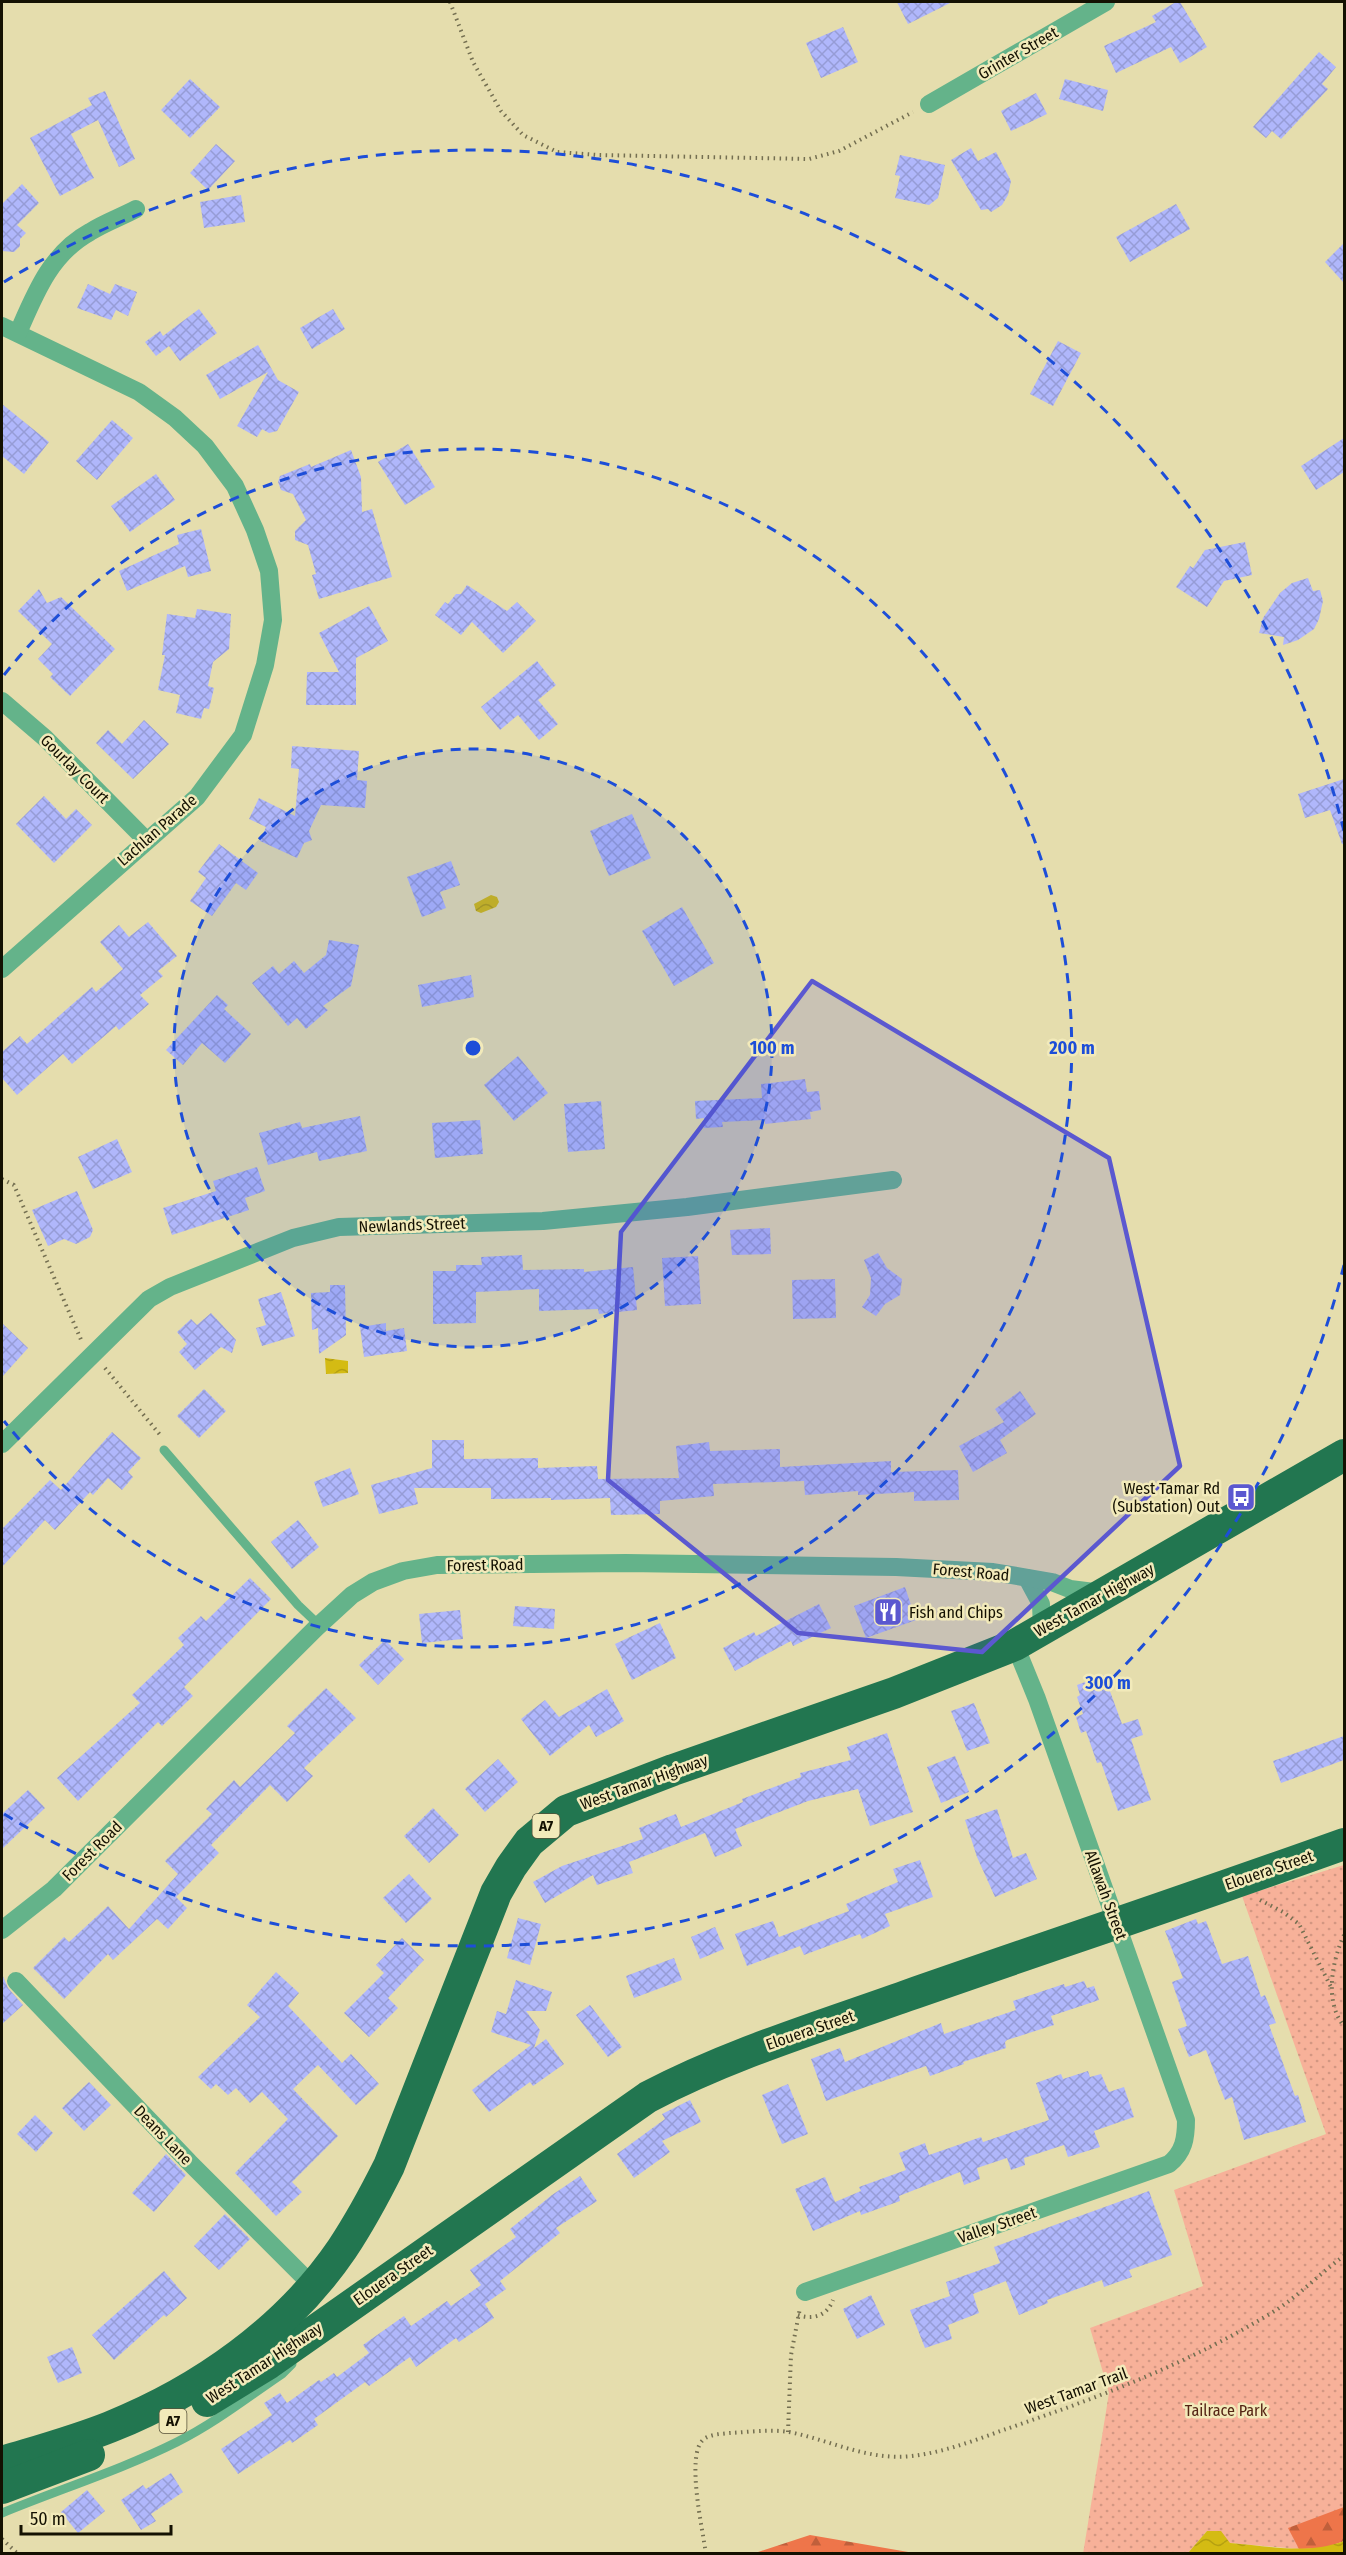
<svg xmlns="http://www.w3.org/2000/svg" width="1346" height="2555" viewBox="0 0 1346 2555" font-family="'Fira Sans Condensed',sans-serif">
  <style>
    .green { fill: url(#green-dots) }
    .forest { fill: url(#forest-firs) }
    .water { fill: url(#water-waves) }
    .building { fill: url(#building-cross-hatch) }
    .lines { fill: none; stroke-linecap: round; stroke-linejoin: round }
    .path { stroke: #746f51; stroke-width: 4; stroke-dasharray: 1.5 4.5; stroke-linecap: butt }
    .service { stroke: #64b38a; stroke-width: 9 }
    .minor { stroke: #64b38a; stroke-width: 18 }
    .trunk { stroke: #227650; stroke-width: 32 }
    .marked { fill: #5b58d0; fill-opacity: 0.2; stroke: #5b58d0; stroke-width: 4.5; stroke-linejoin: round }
    .ring { fill: none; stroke: #1d4ed8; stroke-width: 3; stroke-dasharray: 10 8 }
    .labels { text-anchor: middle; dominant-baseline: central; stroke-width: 5; stroke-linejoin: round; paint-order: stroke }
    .shield { fill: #f2eaba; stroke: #575239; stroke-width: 1.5 }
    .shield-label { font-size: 15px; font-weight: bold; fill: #141102 }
    .street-label { font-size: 16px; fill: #141102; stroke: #f2eaba }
    .poi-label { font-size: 16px; fill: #141102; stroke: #f2eaba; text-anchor: end }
    .park-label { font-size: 16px; fill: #552515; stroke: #f2eaba }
    .centre { fill: #1d4ed8; stroke: #f2eaba; stroke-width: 3 }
    .ring-label { font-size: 18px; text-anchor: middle; font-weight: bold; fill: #1d4ed8; stroke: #f2eaba; stroke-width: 5; stroke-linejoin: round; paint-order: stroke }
  </style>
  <defs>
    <pattern id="green-dots" width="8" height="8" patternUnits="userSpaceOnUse" patternTransform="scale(1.5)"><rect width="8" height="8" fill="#f7b199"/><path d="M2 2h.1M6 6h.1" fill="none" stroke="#d39782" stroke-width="1.8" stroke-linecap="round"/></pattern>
    <pattern id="forest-firs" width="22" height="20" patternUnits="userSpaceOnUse" patternTransform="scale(1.5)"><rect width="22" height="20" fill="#ee754a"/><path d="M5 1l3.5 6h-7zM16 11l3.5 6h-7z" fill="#c05f3b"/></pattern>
    <pattern id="water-waves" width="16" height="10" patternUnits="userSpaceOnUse" patternTransform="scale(1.5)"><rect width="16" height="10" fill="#d4bb13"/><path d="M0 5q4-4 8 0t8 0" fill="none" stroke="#b5a010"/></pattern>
    <pattern id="building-cross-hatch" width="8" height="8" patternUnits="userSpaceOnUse" patternTransform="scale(1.5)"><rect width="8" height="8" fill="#b0b7fb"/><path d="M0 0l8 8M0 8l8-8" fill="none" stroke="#969cd6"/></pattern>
  </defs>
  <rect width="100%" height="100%" fill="#e5ddad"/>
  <!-- green -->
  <polygon class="green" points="1344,1865 1344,2541 1315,2550 1299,2549 1230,2543 1207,2531 1188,2553 1083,2554 1109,2393 1090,2328 1203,2286 1174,2190 1326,2134 1242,1896"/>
  <!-- forest -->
  <g class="forest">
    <polygon points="1344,2507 1344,2541 1325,2548 1299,2549 1288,2528"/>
    <polygon points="810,2535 914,2553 755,2553"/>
  </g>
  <!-- water -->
  <g class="water">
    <polygon points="491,895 497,897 499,902 496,907 481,913 476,911 474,904"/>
    <polygon points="325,1358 348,1361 348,1373 326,1374"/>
    <path d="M1207 2531H1221L1230 2543C1270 2546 1307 2555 1344 2541V2553H1188Z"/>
  </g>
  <!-- building -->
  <g class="building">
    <polygon points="897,2 952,2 908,24"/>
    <polygon points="1176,2 1180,2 1207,47 1180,63 1171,47 1116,73 1104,46 1156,22 1152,16"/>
    <polygon points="843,27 858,62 821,78 806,43"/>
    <polygon points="1319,52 1336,67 1322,84 1328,89 1281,139 1272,131 1266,138 1253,127"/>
    <polygon points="190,79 220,107 190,138 161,110"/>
    <polygon points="1065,79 1108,90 1103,111 1059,99"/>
    <polygon points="105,91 135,159 119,167 98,120 71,134 94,178 60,196 30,138 92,105 88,98"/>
    <polygon points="1036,93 1047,114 1011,131 1001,111"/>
    <polygon points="216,144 235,161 208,190 190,173"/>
    <polygon points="971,148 978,161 996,152 1011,181 1008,195 1002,205 991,212 988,209 981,210 951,160"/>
    <polygon points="900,155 945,165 938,198 929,205 895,198 900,176 895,175"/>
    <polygon points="22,184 39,203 17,225 26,233 20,239 20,246 14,252 2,251 2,204"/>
    <polygon points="241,195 245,222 204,228 200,202"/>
    <polygon points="1176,204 1190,229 1130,262 1116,237"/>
    <polygon points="1344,243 1344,283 1325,262"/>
    <polygon points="88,284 110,294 115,284 137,292 128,316 116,310 111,320 77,308"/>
    <polygon points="199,309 217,333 180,361 169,346 156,356 145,342 160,331 163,336"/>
    <polygon points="333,309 345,329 312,349 300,328"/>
    <polygon points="1058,341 1081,353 1053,406 1030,394"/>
    <polygon points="258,345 278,380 299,392 277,431 269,433 262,429 257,437 237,426 268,372 220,399 206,375"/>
    <polygon points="2,404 49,442 24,474 2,456"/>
    <polygon points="112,420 133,438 97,480 76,461"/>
    <polygon points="1344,438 1344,472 1316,490 1301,466"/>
    <polygon points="408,444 435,487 405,505 378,462"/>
    <polygon points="351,450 361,477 362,512 372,509 392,577 319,599 312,575 316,574 308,545 295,540 295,531 306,520 293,494 281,490 278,482 280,476 310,464 311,467"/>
    <polygon points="156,474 175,500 130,532 111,506"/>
    <polygon points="201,529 211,571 188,577 185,566 127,591 119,571 179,544 177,535"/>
    <polygon points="1245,542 1252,575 1224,581 1207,607 1176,587 1190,566 1193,568 1205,550"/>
    <polygon points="1308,578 1313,591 1320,590 1323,601 1319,619 1314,629 1298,640 1283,645 1284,637 1259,633 1263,618 1280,593 1292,583"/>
    <polygon points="467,585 507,611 517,602 536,621 503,653 472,622 461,635 435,615 445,602 448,604 456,594 461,594"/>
    <polygon points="39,589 47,603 61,597 115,649 70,696 50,677 53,674 38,659 52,644 18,611"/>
    <polygon points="369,606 388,641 356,658 356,705 306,705 307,672 339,672 319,633"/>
    <polygon points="197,609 231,614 229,649 213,662 208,686 214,688 209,709 204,708 201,719 176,713 180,695 158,690 165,655 162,655 167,614 195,618"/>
    <polygon points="537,661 556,685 538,700 558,724 539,740 518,715 500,730 481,707"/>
    <polygon points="144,720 169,744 133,779 96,743 108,730 122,744"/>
    <polygon points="292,746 359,751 357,780 367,781 365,808 321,805 309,831 312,840 304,843 297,858 260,841 266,827 249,819 259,798 295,816 299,769 291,768"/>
    <polygon points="1344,779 1344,844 1342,844 1330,810 1305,818 1298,794"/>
    <polygon points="44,796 66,819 76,809 92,825 54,863 16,824"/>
    <polygon points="632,814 651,858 609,876 590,831"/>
    <polygon points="219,844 258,873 246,890 236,883 212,916 190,901 206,878 198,872"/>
    <polygon points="451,861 460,885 440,892 446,908 422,917 407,877"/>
    <polygon points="682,907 714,963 674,986 642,931"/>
    <polygon points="148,922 177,956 158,971 163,976 140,995 149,1004 119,1030 116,1026 72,1064 63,1054 17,1095 2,1078 2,1052 20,1036 27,1044 92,987 96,992 123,969 100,942 119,925 129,937"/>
    <polygon points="329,940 359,945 351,986 323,1006 328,1010 306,1029 297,1018 288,1026 252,983 273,966 279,974 294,961 304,973 326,955"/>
    <polygon points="471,975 474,997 422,1007 418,985"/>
    <polygon points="217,995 228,1005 224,1009 251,1034 225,1063 202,1043 183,1065 166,1050"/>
    <polygon points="518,1056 548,1093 514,1121 484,1085"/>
    <polygon points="805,1079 807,1092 819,1091 821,1110 810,1112 811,1119 765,1124 765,1120 722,1122 723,1127 704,1128 704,1118 696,1119 695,1101 762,1098 761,1084"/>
    <polygon points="601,1101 605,1149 568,1152 564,1104"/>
    <polygon points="360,1116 367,1151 319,1161 317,1152 268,1165 259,1133 300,1122 302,1128"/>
    <polygon points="480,1120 483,1154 435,1158 432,1123"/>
    <polygon points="117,1139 132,1172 93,1189 78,1157"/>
    <polygon points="257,1167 265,1191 245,1198 249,1210 172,1235 163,1208 216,1191 213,1181"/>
    <polygon points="77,1191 93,1230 90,1237 76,1244 64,1239 48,1246 32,1210"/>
    <polygon points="770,1228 771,1254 732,1255 730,1230"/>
    <polygon points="878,1253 887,1268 902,1279 900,1295 885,1304 876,1316 862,1307 870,1295 871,1278 864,1260"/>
    <polygon points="522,1255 523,1270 584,1269 584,1272 633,1267 637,1310 599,1314 598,1309 539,1311 539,1289 476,1292 476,1323 433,1324 433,1271 456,1271 456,1265 482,1265 481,1257"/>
    <polygon points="698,1256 701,1304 665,1306 662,1258"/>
    <polygon points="835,1279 836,1318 793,1319 792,1280"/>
    <polygon points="330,1285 345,1285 346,1335 319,1354 318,1328 312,1330 311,1293 330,1292"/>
    <polygon points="281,1292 295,1336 262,1346 256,1328 266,1325 258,1299"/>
    <polygon points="211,1313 236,1340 232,1353 221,1347 195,1370 179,1352 187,1344 177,1332 191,1319 197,1325"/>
    <polygon points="2,1323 28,1348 2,1377"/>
    <polygon points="386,1323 386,1331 404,1328 407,1351 364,1357 360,1327"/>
    <polygon points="204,1389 226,1411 199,1438 177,1416"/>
    <polygon points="1020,1391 1036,1414 1000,1440 1007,1453 973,1472 959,1446 1004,1422 995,1409"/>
    <polygon points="112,1432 141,1458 128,1472 133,1477 122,1490 108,1478 93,1495 90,1492 55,1530 45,1520 2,1567 2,1529 50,1480 61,1490"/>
    <polygon points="432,1440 464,1440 464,1459 538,1458 538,1468 597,1466 598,1479 679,1478 676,1446 709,1442 710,1451 780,1449 780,1467 891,1461 891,1472 958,1470 959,1500 914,1501 914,1492 858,1495 858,1491 805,1495 804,1481 713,1484 714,1496 660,1501 660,1514 611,1515 610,1498 551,1500 551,1498 491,1499 491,1488 414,1488 418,1504 379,1514 371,1485 432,1468"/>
    <polygon points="350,1468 359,1494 323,1507 314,1482"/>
    <polygon points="298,1520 319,1547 292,1569 271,1542"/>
    <polygon points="250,1578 271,1599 184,1687 193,1696 162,1726 158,1722 78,1801 57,1778 140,1703 132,1695 184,1645 178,1638 201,1616 206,1621"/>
    <polygon points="905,1587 916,1620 866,1638 854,1606"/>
    <polygon points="819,1604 831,1628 793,1646 791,1641 735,1671 723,1648 754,1632 756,1636"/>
    <polygon points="515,1606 555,1609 554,1629 513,1626"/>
    <polygon points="460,1610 463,1639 422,1643 419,1614"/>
    <polygon points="660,1623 676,1658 632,1680 615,1644"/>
    <polygon points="385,1640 404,1659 378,1685 359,1665"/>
    <polygon points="1104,1675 1122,1724 1138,1719 1143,1735 1131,1739 1151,1800 1118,1811 1101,1762 1097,1763 1086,1731 1081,1733 1076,1717 1083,1714 1077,1697 1080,1695 1077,1685"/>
    <polygon points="326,1688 356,1718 304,1768 313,1776 287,1802 270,1785 211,1845 219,1853 176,1897 187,1908 168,1929 157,1919 113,1960 108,1954 64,1999 33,1968 64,1937 69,1942 108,1906 129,1929 178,1874 165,1861 212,1814 206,1809 234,1780 240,1787 295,1733 287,1726"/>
    <polygon points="607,1689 624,1721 596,1737 589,1725 550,1756 521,1719 545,1700 559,1717"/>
    <polygon points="974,1703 990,1743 967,1751 951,1711"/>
    <polygon points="887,1733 913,1812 870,1826 858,1789 808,1801 735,1829 742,1846 715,1857 705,1833 629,1862 633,1873 597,1885 593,1875 545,1903 533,1882 562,1866 643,1839 639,1828 676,1814 681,1827 743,1802 742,1799 801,1777 800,1773 851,1760 847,1747"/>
    <polygon points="1344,1736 1344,1760 1281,1783 1273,1761"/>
    <polygon points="955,1756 969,1792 941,1803 927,1767"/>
    <polygon points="498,1759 518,1782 485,1812 465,1789"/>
    <polygon points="28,1790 45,1808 2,1849 2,1814"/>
    <polygon points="433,1808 459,1835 429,1863 404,1836"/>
    <polygon points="997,1809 1013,1858 1026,1853 1037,1879 995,1897 977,1857 965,1820"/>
    <polygon points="920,1860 933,1897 885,1914 890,1926 862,1939 860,1934 804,1955 800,1946 747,1966 735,1934 773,1921 779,1937 849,1911 846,1904 898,1882 893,1869"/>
    <polygon points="409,1874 432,1899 406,1923 383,1898"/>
    <polygon points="518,1918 541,1924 530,1965 507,1958"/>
    <polygon points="1196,1919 1198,1924 1206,1921 1222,1964 1248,1956 1261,1997 1265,1995 1276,2023 1269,2025 1295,2096 1298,2095 1306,2122 1244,2140 1232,2097 1225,2100 1206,2050 1189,2057 1178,2029 1187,2026 1172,1982 1183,1978 1165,1931"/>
    <polygon points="715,1927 724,1949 700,1959 691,1937"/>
    <polygon points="402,1938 424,1960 388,1998 398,2008 369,2037 344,2013 384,1973 376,1965"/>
    <polygon points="674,1958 682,1980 634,1998 626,1976"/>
    <polygon points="276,1972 299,1993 288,2006 342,2063 351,2054 379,2084 356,2105 318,2065 293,2089 338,2136 292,2182 302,2192 276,2216 235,2173 288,2119 262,2092 250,2103 236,2088 228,2095 216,2084 211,2089 198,2077 260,2017 247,2005"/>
    <polygon points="2,1974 8,1988 23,2005 2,2024"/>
    <polygon points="516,1980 552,1992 546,2011 526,2011 540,2030 534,2048 546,2039 564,2064 533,2086 530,2082 489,2112 472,2090 531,2045 491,2032 497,2011 506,2014"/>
    <polygon points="1084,1981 1087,1988 1094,1986 1099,2000 1051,2016 1054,2025 1007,2040 1005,2042 1006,2048 963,2062 964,2064 930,2076 926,2066 826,2101 811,2059 840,2048 845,2062 941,2023 944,2034 1016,2010 1013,2001 1064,1984 1065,1987"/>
    <polygon points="590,2005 622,2047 608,2057 576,2015"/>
    <polygon points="1088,2071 1090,2077 1101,2074 1109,2092 1124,2087 1134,2117 1094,2131 1100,2147 1068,2157 1064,2145 1024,2158 1025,2165 1011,2170 1007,2158 977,2168 980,2179 964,2185 960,2172 899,2196 900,2201 861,2215 860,2211 813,2231 795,2189 825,2177 835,2202 861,2191 859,2187 906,2170 899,2153 925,2143 929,2155 981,2137 983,2142 1049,2120 1036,2083 1061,2074 1063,2079"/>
    <polygon points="89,2082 111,2105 84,2131 62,2108"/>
    <polygon points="788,2084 808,2134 782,2144 762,2095"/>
    <polygon points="690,2100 701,2122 662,2141 670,2152 634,2178 617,2154 665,2119 662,2114"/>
    <polygon points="35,2115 53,2133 36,2152 17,2134"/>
    <polygon points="166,2154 186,2175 154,2212 132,2193"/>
    <polygon points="580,2176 597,2201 556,2228 560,2233 500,2281 506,2289 485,2304 494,2318 459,2342 456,2338 416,2367 410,2357 369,2386 365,2382 314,2419 318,2425 292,2443 290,2440 238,2474 221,2449 272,2415 264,2403 280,2393 287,2403 319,2380 321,2382 334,2373 337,2377 369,2353 363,2345 404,2316 411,2326 447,2301 451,2306 481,2285 470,2270 516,2237 510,2229 552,2195"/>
    <polygon points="1149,2191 1172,2255 1129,2270 1132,2277 1104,2287 1102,2280 1047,2300 1048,2303 1019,2315 1006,2281 973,2294 979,2313 948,2325 952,2339 925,2348 910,2310 950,2296 946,2282 1000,2263 994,2247"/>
    <polygon points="225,2214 250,2239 219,2270 194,2246"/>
    <polygon points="164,2271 187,2298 166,2317 164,2315 114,2360 92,2335"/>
    <polygon points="871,2295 885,2325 857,2339 843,2309"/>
    <polygon points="72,2347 82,2373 58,2383 47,2357"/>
    <polygon points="171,2473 183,2492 151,2514 156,2521 141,2530 121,2500 143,2485 146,2489"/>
    <polygon points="87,2490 105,2511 78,2533 61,2512"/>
  </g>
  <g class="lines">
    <!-- path -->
    <g class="path">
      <polyline points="450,2 473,62 501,111 523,135 557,152 598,155 809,159 839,151 913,112"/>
      <polyline points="2,1179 14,1185 82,1342"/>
      <polyline points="105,1368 161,1436"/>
      <polyline points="1260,1900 1283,1912 1299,1924 1331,1987"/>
      <path d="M1344 1935C1332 1961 1324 2002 1344 2026"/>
      <path d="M798 2315C813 2320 827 2316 833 2300"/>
      <polyline points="788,2432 791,2355 800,2308"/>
      <polyline points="2,2539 18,2554"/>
      <path d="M706 2554C703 2531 685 2453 704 2439 711 2434 721 2434 730 2433 749 2432 770 2429 789 2432 830 2440 868 2461 912 2456 947 2452 980 2438 1012 2427 1103 2396 1191 2362 1273 2312 1299 2296 1320 2273 1344 2256"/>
    </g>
    <!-- service -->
    <g class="service">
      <polyline points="164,1450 298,1605 319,1625"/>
      <path d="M2 2513C60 2489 121 2470 177 2442 215 2423 248 2397 282 2374L292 2364"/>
    </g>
    <!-- minor -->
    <g class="minor">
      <polyline points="929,104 1106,2"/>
      <polyline points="2,326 139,392 175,418 205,446 235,486 255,530 269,571 273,620 265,665 243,735 197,797 2,969"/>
      <path d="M18 333C35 294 50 254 90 232 104 223 121 217 136 209"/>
      <polyline points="2,701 45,738 146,840"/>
      <polyline points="2,1444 149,1299 170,1287 293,1238 339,1227 543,1221 687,1207 893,1180"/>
      <polyline points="1027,1578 1041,1604 1042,1629"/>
      <polyline points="2,1930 54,1889 316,1628 352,1595 373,1582 403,1571 437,1565 626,1563 896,1567 993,1572 1052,1582 1070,1589 1102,1593"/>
      <polyline points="16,1981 189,2162 313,2286"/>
      <path d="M805 2292 1169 2164C1184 2152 1186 2138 1186 2120L1037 1699 1015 1645"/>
    </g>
    <!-- trunk -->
    <g class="trunk">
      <path d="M207 2401 269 2363 648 2097C730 2054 819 2027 906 1996 1052 1945 1199 1896 1344 1844"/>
      <path d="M2 2462C38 2451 75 2441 110 2427 200 2391 287 2330 342 2249 360 2222 375 2194 389 2166L496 1893 511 1867 529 1842 566 1811 673 1770 894 1693 1015 1645 1344 1455"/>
      <polyline points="2,2488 89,2455"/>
    </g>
  </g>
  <!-- marked area -->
  <path class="marked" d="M812 981 1109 1158 1180 1466 982 1652 798 1633 608 1480 621 1232Z"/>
  <!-- distance rings -->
  <circle cx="473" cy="1048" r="299" fill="#1d4ed8" fill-opacity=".12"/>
  <g class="ring">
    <circle cx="473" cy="1048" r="299"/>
    <path d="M4 675A599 599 0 1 1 4 1421"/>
    <path d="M1344 1265A898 898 0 0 1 4 1814M4 282A898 898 0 0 1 1344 831"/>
  </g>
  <!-- icons -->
  <defs>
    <g id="bus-square" transform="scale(1.5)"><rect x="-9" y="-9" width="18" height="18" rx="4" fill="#5b58d0" stroke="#f2eaba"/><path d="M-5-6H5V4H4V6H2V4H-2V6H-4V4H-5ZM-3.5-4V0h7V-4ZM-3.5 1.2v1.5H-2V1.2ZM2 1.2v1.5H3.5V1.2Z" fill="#fff"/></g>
    <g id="restaurant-square" transform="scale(1.5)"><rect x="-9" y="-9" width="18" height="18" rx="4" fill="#5b58d0" stroke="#f2eaba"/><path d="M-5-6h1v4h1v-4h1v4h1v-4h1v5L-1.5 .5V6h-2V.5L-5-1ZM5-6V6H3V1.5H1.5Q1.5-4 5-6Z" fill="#fff"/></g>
  </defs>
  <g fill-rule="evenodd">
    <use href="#bus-square" x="1241" y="1497"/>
    <use href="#restaurant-square" x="888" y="1612"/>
  </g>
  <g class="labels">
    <!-- shield labels -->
    <g class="shield">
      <rect x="532.5" y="1814" width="27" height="24" rx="4.5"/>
      <rect x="159.5" y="2409" width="27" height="24" rx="4.5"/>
    </g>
    <g class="shield-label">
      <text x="546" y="1826">A7</text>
      <text x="173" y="2421">A7</text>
    </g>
    <!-- street labels -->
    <g class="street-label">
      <text transform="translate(1018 53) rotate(-30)">Grinter Street</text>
      <text transform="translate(75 769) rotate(45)">Gourlay Court</text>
      <text transform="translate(157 830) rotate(-41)">Lachlan Parade</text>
      <text transform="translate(412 1225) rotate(-2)">Newlands Street</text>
      <text transform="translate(485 1565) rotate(-1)">Forest Road</text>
      <text transform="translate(971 1572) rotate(5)">Forest Road</text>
      <text transform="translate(1094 1600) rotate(-29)">West Tamar Highway</text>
      <text transform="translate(644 1782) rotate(-20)">West Tamar Highway</text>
      <text transform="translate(92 1851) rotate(-45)">Forest Road</text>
      <text transform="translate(1269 1870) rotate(-19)">Elouera Street</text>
      <text transform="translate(1106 1895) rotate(70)">Allawah Street</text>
      <text transform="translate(810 2030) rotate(-19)">Elouera Street</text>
      <text transform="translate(163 2135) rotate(46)">Deans Lane</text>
      <text transform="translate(997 2225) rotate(-19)">Valley Street</text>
      <text transform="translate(393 2275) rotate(-35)">Elouera Street</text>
      <text transform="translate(264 2363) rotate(-33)">West Tamar Highway</text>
      <text transform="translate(1076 2391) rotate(-20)">West Tamar Trail</text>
    </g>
    <!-- poi labels -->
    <g class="poi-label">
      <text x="1220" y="1488">West Tamar Rd<tspan x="1220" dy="18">(Substation) Out</tspan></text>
      <text x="909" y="1612" text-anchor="start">Fish and Chips</text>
    </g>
    <!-- park labels -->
    <g class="park-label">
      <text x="1226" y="2410">Tailrace Park</text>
    </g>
  </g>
  <circle cx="473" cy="1048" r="9" class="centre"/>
  <g class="ring-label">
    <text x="772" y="1054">100 m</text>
    <text x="1072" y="1054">200 m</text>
    <text x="1108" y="1689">300 m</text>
  </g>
  <!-- border -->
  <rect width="1346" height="2555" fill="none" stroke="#141102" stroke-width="6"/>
  <!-- scale -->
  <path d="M21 2525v9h150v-9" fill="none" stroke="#141102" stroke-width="3"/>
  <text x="30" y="2525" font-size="18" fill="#141102" stroke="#f2eaba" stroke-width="4.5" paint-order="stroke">50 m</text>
</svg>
